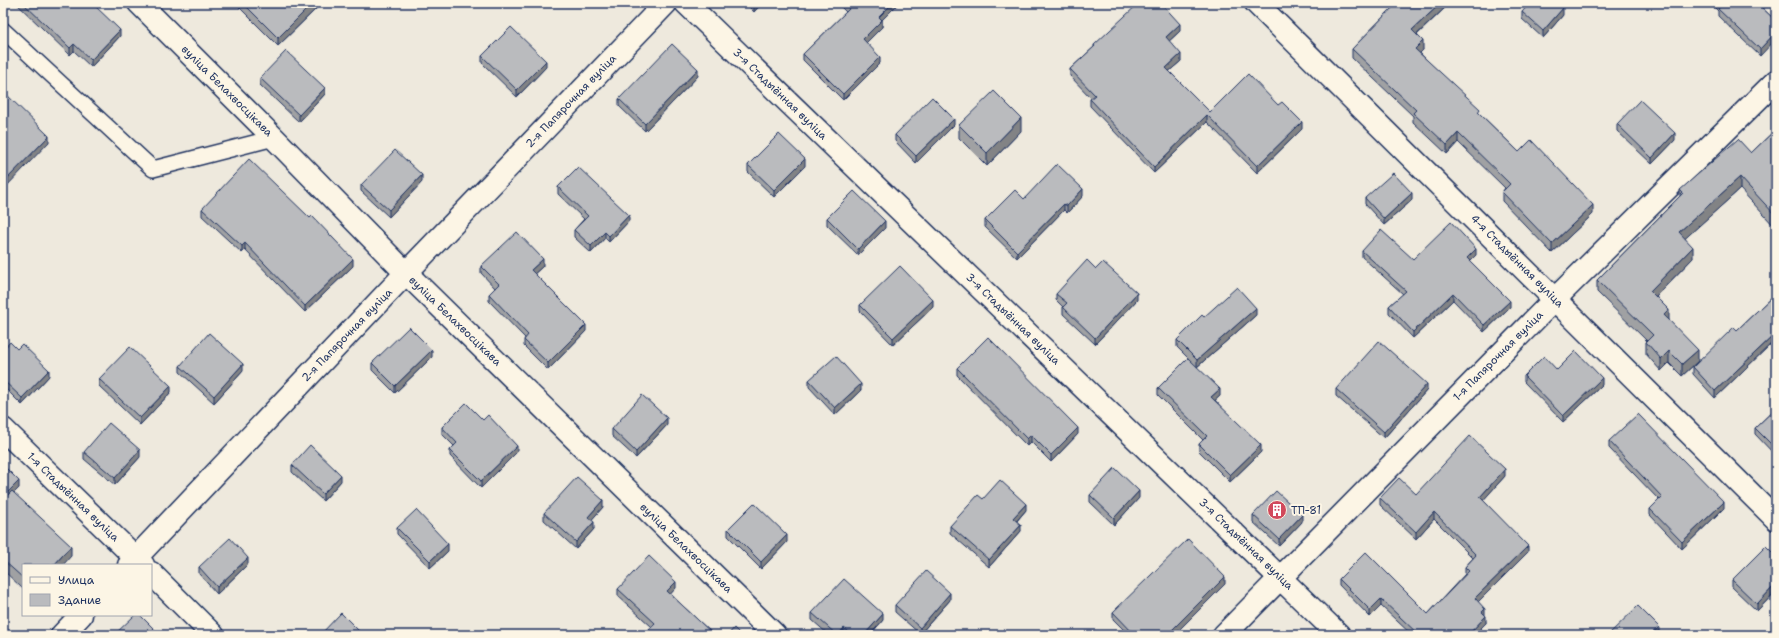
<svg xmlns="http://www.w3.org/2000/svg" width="1779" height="638" viewBox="0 0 1779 638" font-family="'Shantell Sans',sans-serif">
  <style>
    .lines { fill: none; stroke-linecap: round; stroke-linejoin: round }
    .lane-casing { stroke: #1b2f5e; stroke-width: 18 }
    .street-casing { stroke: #1b2f5e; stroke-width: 25 }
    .lane { stroke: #fcf5e5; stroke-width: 15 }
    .street { stroke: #fcf5e5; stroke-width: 22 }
    .wall { fill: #a0a1a3; stroke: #1b2f5e }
    .shaded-wall { fill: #828385; stroke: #1b2f5e }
    .building { fill: #babbbe; stroke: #1b2f5e }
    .labels { text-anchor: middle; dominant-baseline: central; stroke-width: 4; stroke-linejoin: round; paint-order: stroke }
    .street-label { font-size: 11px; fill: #1b2f5e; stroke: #fcf5e5 }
    .poi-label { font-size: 11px; fill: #1b2f5e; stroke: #fcf5e5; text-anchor: start }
  </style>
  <rect width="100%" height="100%" fill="#eee9dd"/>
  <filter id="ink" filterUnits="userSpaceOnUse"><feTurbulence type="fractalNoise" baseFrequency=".025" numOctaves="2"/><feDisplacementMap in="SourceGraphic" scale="8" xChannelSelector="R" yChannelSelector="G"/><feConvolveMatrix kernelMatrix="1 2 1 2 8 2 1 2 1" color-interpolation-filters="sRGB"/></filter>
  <g filter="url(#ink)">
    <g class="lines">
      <!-- lane casing -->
      <g class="lane-casing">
        <polyline id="lane" points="3,30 153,169 274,138"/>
      </g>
      <!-- street casing -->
      <g class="street-casing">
        <g id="street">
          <polyline points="139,3 274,138 406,273 775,635"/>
          <polyline points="686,3 1339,635"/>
          <polyline points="1256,3 1776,519"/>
          <polyline points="3,429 143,565"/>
          <polyline points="129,565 406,273 666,3"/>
          <polyline points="151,573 213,635"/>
          <polyline points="62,635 81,615"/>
          <polyline points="1224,635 1555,299 1776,81"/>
        </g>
      </g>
      <!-- lane -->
      <use href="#lane" class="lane"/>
      <!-- street -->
      <use href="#street" class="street"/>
    </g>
    <!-- wall -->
    <g class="wall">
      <polygon points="16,3 92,3 120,36 91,67 74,51 70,55"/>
      <polygon points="235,3 322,3 278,46"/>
      <polygon points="745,3 762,3 754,12"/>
      <polygon points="837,3 899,3 882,20 882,27 866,42 880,63 843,100 803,60 803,54 846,12"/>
      <polygon points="1397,3 1450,3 1417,35 1423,50 1420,53 1480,114 1519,152 1593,214 1552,253 1502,201 1502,192 1505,188 1458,142 1447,154 1413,122 1413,116 1352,58 1352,49"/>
      <polygon points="1710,3 1757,3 1776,21 1760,56 1718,16 1718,11"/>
      <polygon points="1522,12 1563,15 1543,38 1522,19"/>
      <polygon points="1180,31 1169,41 1181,61 1169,71 1210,112 1278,105 1302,129 1257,173 1207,122 1154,173 1090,106 1090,99 1091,98 1070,76 1070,69 1094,47 1094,45"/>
      <polygon points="482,56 546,67 517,97 482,63"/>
      <polygon points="698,76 645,131 619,106 619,99"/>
      <polygon points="260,78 325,94 299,122 260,85"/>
      <polygon points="1617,124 1675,140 1652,164 1617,131"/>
      <polygon points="954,125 916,163 895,141 895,135"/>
      <polygon points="959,125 1021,131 987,166 959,138"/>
      <polygon points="1776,129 1776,228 1740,189 1685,238 1693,258 1656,296 1669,320 1698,361 1682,376 1669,363 1661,371 1646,354 1646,342 1647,341 1597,292 1597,280 1680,196 1680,190 1751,153"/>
      <polygon points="748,165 805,166 774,197 748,172"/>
      <polygon points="422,182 389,217 361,191 361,185"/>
      <polygon points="558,187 629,221 609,242 605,238 591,253 574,237 574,230 584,219 558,194"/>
      <polygon points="1083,196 1067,213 1064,210 1017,258 985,227 985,220 1024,199"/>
      <polygon points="1365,198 1412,200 1384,225 1365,204"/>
      <polygon points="202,209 353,266 305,312 245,250 242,253 202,216"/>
      <polygon points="827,218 885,228 858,255 827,225"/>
      <polygon points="1362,251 1413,259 1476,255 1470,261 1510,307 1484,332 1453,300 1413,338 1389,313 1389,306 1403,294 1362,257"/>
      <polygon points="481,266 543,266 534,274 586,331 548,370 524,346 524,340 525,338 489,301 489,294 495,288 481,273"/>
      <polygon points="1096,269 1137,300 1095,344 1063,314 1063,307 1056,300 1056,294"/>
      <polygon points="1776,293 1776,339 1715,398 1693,374 1693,367 1737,330"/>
      <polygon points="860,305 933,307 893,345 860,311"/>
      <polygon points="1256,315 1197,367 1220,396 1215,400 1261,452 1230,482 1199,451 1199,444 1203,440 1158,395 1158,388 1188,358 1177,347 1177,340 1204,317"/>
      <polygon points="17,349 49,376 22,405 3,386 3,350"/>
      <polygon points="432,357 395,393 372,370 372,363"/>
      <polygon points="180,366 243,371 214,403 180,372"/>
      <polygon points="957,368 1078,434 1051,462 1031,442 1027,446 957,375"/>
      <polygon points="1557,370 1602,385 1563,422 1524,382 1524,376"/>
      <polygon points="99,379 171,392 140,425 99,386"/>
      <polygon points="809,380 861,390 835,415 809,387"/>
      <polygon points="1336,389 1427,390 1384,438 1336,396"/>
      <polygon points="1776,408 1776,456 1755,434 1755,428"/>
      <polygon points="483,420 517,452 481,488 450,456 450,450 454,446 442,434 442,427"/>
      <polygon points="667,425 636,458 612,436 612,429"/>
      <polygon points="1609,441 1724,508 1682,549 1650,515 1650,509 1659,500 1609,448"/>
      <polygon points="84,452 140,457 115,485 84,459"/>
      <polygon points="3,465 19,488 14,493 71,556 23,565 23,589 3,570"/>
      <polygon points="292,465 341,481 323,501 292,472"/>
      <polygon points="1505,476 1483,500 1528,552 1478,602 1485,616 1486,623 1474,635 1412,635 1381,606 1370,617 1339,585 1339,579 1428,614 1465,574 1465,567 1473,558 1434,519 1416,539 1380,505 1380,498 1416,494"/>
      <polygon points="1090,495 1139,498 1114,525 1090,502"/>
      <polygon points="983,499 1026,510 1017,521 1021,531 989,567 950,533 950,526"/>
      <polygon points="603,507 591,520 594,529 576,549 544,520 544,513"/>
      <polygon points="1253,515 1302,522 1279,546 1253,522"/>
      <polygon points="397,528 448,551 430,568 397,534"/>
      <polygon points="728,529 787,542 761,569 728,536"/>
      <polygon points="1776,556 1776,591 1757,611 1732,587 1732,580"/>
      <polygon points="248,564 217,594 199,574 199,567"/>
      <polygon points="1225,584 1174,635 1129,635 1113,619 1113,612"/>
      <polygon points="676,588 670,594 714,635 646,635 646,633 652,627 618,596 618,589"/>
      <polygon points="950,600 920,634 895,612 895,605"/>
      <polygon points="812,613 883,620 870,635 845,635 844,634 844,635 829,635 812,620"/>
    </g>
    <!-- shaded-wall -->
    <g class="shaded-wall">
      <polygon points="313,3 322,3 278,46 278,38"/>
      <polygon points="756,3 762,3 754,12 754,5"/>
      <polygon points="893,3 899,3 882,20 882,27 863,46 863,39 879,17"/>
      <polygon points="1441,3 1450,3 1412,39 1412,30"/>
      <polygon points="1563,8 1563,15 1543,38 1543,31"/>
      <polygon points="1180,24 1180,31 1166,44 1166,37"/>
      <polygon points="120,30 120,36 91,67 91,60"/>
      <polygon points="1776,32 1776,39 1760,56 1760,49"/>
      <polygon points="1423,41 1423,50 1415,58 1415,49"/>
      <polygon points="74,44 74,51 70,55 70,48"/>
      <polygon points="1181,54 1181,61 1166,74 1166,68"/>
      <polygon points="880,57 880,63 843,100 843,94"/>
      <polygon points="546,61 546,67 517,97 517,90"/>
      <polygon points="698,69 698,76 645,131 645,124"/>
      <polygon points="325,88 325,94 299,122 299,115"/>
      <polygon points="1207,115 1207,122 1154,173 1154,167"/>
      <polygon points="1021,118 1021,131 987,166 987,153"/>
      <polygon points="954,119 954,125 916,163 916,156"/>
      <polygon points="1302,122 1302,129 1257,173 1257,166"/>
      <polygon points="1458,133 1458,142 1447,154 1447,145"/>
      <polygon points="1675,133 1675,140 1652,164 1652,158"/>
      <polygon points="49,136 49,142 3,190 3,183"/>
      <polygon points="805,159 805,166 774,197 774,190"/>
      <polygon points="422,175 422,182 389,217 389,210"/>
      <polygon points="1740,177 1740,189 1679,244 1679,232"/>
      <polygon points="1083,189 1083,196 1067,213 1067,206"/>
      <polygon points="1412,193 1412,200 1384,225 1384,219"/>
      <polygon points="1064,204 1064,210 1017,258 1017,252"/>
      <polygon points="1593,205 1593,214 1552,253 1552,244"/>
      <polygon points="629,215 629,221 609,242 609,236"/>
      <polygon points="885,221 885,228 858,255 858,249"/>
      <polygon points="605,232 605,238 591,253 591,246"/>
      <polygon points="245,243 245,250 242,253 242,246"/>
      <polygon points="1693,247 1693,258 1650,302 1650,291"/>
      <polygon points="1476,249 1476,255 1467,264 1467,258"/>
      <polygon points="353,259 353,266 305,312 305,306"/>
      <polygon points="543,259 543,266 531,277 531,270"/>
      <polygon points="1137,293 1137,300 1095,344 1095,338"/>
      <polygon points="1453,293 1453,300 1413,338 1413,332"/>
      <polygon points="933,300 933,307 893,345 893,338"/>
      <polygon points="1510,301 1510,307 1484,332 1484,325"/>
      <polygon points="1256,308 1256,315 1197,367 1197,360"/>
      <polygon points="1669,310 1669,321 1664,315"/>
      <polygon points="586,325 586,331 548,370 548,363"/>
      <polygon points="1776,333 1776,339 1715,398 1715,391"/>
      <polygon points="432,350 432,357 395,393 395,386"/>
      <polygon points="1698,350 1698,361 1682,376 1682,364"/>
      <polygon points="1669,351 1669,363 1661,371 1661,359"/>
      <polygon points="243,364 243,371 214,403 214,396"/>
      <polygon points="49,370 49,376 22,405 22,398"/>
      <polygon points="1602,378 1602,385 1563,422 1563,416"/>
      <polygon points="861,384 861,390 835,415 835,408"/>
      <polygon points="1427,384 1427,390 1384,438 1384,432"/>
      <polygon points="171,386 171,392 140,425 140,418"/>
      <polygon points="1220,389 1220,396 1211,404 1211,397"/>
      <polygon points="667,418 667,425 636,458 636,452"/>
      <polygon points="1078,428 1078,434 1051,462 1051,455"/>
      <polygon points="1031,435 1031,442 1027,446 1027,439"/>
      <polygon points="1261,445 1261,452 1230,482 1230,475"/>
      <polygon points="517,446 517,452 481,488 481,481"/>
      <polygon points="140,450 140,457 115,485 115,478"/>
      <polygon points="1505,469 1505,476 1480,504 1480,497"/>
      <polygon points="341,475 341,481 323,501 323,494"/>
      <polygon points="19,481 19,488 3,504 3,497"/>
      <polygon points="1139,491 1139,498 1114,525 1114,518"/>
      <polygon points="603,500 603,507 588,524 588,517"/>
      <polygon points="1724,502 1724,508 1682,549 1682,542"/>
      <polygon points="1026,504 1026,510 1013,525 1013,518"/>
      <polygon points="1434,512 1434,519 1416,539 1416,532"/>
      <polygon points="1302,515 1302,522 1279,546 1279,539"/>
      <polygon points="594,522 594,529 576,549 576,542"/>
      <polygon points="1021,525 1021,531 989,567 989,560"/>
      <polygon points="787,535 787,542 761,569 761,562"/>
      <polygon points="448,544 448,551 430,568 430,561"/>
      <polygon points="71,546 71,556 63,565 54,565"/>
      <polygon points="1528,546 1528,552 1475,605 1475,598"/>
      <polygon points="248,558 248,564 217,594 217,587"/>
      <polygon points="1225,577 1225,584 1174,635 1167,635"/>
      <polygon points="676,582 676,588 667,598 667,591"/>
      <polygon points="1776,584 1776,591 1757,611 1757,604"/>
      <polygon points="950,593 950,600 920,634 920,628"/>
      <polygon points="1381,599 1381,606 1370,617 1370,610"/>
      <polygon points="1485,609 1485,616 1482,619 1482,612"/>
      <polygon points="883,614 883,620 870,635 864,635"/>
      <polygon points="1486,616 1486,623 1474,635 1468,635"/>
      <polygon points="1659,627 1659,634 1657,635 1650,635"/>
      <polygon points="844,628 844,635 838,635"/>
    </g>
    <!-- building -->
    <g class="building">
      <polygon points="23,3 92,3 120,30 91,60 74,44 70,48"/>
      <polygon points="243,3 313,3 278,38"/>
      <polygon points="844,3 893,3 879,17 882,20 863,39 880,57 843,94 803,54 849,9"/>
      <polygon points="1139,3 1161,3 1180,24 1166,37 1181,54 1166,68 1210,112 1248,74 1278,105 1282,102 1302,122 1257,166 1207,115 1154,167 1090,99 1095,95 1070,69 1095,46 1094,45"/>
      <polygon points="1397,3 1441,3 1412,30 1423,41 1415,49 1480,109 1478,112 1519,152 1531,140 1593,205 1552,244 1502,192 1510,184 1458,133 1447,145 1413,113 1416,110 1352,49"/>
      <polygon points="1530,3 1557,3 1563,8 1543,31 1522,12"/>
      <polygon points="1717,3 1757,3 1776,21 1776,32 1760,49 1718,9 1720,7"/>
      <polygon points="511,27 546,61 517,90 482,56"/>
      <polygon points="672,44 698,69 645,124 619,99"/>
      <polygon points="286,51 325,88 299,115 260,78"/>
      <polygon points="3,91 49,136 3,183"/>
      <polygon points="994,91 1021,118 987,153 959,125"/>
      <polygon points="932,97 954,119 916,156 895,135"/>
      <polygon points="1640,100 1675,133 1652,158 1617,124"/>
      <polygon points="1776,129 1776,216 1740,177 1679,232 1693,247 1650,291 1669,310 1664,315 1698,350 1682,364 1669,351 1661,359 1646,342 1653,335 1597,280 1683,193 1680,190 1738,139 1751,153"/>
      <polygon points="779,134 805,159 774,190 748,165"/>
      <polygon points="395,150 422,175 389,210 361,185"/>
      <polygon points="249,159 310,218 312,216 353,259 305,306 245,243 242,246 202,209"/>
      <polygon points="1057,164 1083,189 1067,206 1064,204 1017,252 985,220 1015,190 1024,199"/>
      <polygon points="578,167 629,215 609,236 605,232 591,246 574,230 588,216 558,187"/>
      <polygon points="1393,173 1412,193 1384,219 1365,198"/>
      <polygon points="854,191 885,221 858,249 827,218"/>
      <polygon points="1451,222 1476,249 1467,258 1510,301 1484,325 1453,293 1413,332 1389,306 1406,291 1362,251 1381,230 1413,259"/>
      <polygon points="517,232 543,259 531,270 586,325 548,363 524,340 528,335 489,294 499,284 481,266"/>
      <polygon points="1087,260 1096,269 1103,262 1137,293 1095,338 1063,307 1067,303 1056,294"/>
      <polygon points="900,266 933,300 893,338 860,305"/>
      <polygon points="1237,287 1256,308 1197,360 1177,340 1202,315 1204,317"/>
      <polygon points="1776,293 1776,333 1715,391 1693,367 1734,327 1737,330"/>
      <polygon points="409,327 432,350 395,386 372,363"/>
      <polygon points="209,333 243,364 214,396 180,366"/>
      <polygon points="988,337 1078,428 1051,455 1031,435 1027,439 957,368"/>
      <polygon points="1379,341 1427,384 1384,432 1336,389"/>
      <polygon points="10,342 17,349 22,344 49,370 22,398 3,380 3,350"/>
      <polygon points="130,347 171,386 140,418 99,379"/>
      <polygon points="1576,351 1602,378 1563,416 1524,376 1544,356 1557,370"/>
      <polygon points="836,356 861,384 835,408 809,380"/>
      <polygon points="1188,358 1220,389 1211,397 1261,445 1230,475 1199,444 1207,436 1158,388"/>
      <polygon points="642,395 667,418 636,452 612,429"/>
      <polygon points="466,403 483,420 488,415 517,446 481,481 450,450 457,443 442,427"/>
      <polygon points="1776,408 1776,449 1755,428"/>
      <polygon points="1638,414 1724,502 1682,542 1650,509 1662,497 1609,441"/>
      <polygon points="109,423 140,450 115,478 84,452"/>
      <polygon points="1470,436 1505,469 1480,497 1528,546 1475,598 1485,609 1482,612 1486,616 1468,635 1419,635 1381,599 1370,610 1339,579 1366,552 1428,614 1469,571 1465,567 1476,555 1434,512 1416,532 1380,498 1399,478 1416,494"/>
      <polygon points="310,445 341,475 323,494 292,465"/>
      <polygon points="3,465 19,481 3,497"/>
      <polygon points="1115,468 1139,491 1114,518 1090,495"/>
      <polygon points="577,477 603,500 588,517 594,522 576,542 544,513"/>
      <polygon points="1000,480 1026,504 1013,518 1021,525 989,560 950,526 978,495 983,499"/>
      <polygon points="12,491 71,546 54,565 23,565 23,578 3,560 3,500"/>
      <polygon points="1276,491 1302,515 1279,539 1253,515"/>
      <polygon points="754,503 787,535 761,562 728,529"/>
      <polygon points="416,510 448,544 430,561 397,528"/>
      <polygon points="230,538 248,558 217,587 199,567"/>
      <polygon points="1188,539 1225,577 1167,635 1135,635 1113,612"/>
      <polygon points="1766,546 1776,556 1776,584 1757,604 1732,580"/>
      <polygon points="649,556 676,582 667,591 714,635 648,635 646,633 655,623 618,589"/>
      <polygon points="926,571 950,593 920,628 895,605"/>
      <polygon points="844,579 883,614 864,635 853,635 844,628 838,635 837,635 812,613"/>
      <polygon points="1638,606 1659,627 1650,635 1608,635"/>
      <polygon points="341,613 363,635 320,635"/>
      <polygon points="135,615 140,615 160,635 114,635"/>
      <polygon points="734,628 741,635 728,635"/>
      <polygon points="1282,632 1285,635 1279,635"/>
    </g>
  </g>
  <!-- icons -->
  <defs>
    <g id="building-disc" transform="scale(1)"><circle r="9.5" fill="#d1495b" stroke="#fcf5e5"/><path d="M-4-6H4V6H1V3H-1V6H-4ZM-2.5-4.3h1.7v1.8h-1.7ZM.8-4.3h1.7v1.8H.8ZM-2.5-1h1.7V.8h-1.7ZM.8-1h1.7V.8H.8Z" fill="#fff"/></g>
  </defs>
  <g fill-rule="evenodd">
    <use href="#building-disc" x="1277" y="510"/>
  </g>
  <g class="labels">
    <!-- street labels -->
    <g class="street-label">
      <text transform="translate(227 91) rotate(45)">вуліца Белахвосцікава</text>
      <text transform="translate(780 94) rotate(44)">3-я Стадыённая вуліца</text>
      <text transform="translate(571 101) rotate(-46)">2-я Папярочная вуліца</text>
      <text transform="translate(1517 261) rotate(45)">4-я Стадыённая вуліца</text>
      <text transform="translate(1013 319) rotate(44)">3-я Стадыённая вуліца</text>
      <text transform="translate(455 321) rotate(44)">вуліца Белахвосцікава</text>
      <text transform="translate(347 335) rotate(-46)">2-я Папярочная вуліца</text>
      <text transform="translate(1498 356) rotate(-45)">1-я Папярочная вуліца</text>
      <text transform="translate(73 497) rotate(44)">1-я Стадыённая вуліца</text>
      <text transform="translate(1246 544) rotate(44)">3-я Стадыённая вуліца</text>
      <text transform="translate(686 548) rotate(44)">вуліца Белахвосцікава</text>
    </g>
    <!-- poi labels -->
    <g class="poi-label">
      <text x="1291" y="510">ТП-81</text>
    </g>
  </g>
  <!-- margin -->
  <rect width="1779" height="638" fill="none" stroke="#fcf5e5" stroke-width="16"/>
  <rect x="8" y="8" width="1763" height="622" fill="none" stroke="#1b2f5e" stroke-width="1.5" filter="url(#ink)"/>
  <!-- legend -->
  <rect x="22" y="564" width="130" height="52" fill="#fcf5e5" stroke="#a2a6af"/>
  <rect x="30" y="577" width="20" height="6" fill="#fcf5e5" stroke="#a2a6af"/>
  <text x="58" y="584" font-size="12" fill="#1b2f5e">Улица</text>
  <rect x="30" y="594" width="20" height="12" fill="#babbbe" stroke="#a2a6af"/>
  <text x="58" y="604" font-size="12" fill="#1b2f5e">Здание</text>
</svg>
